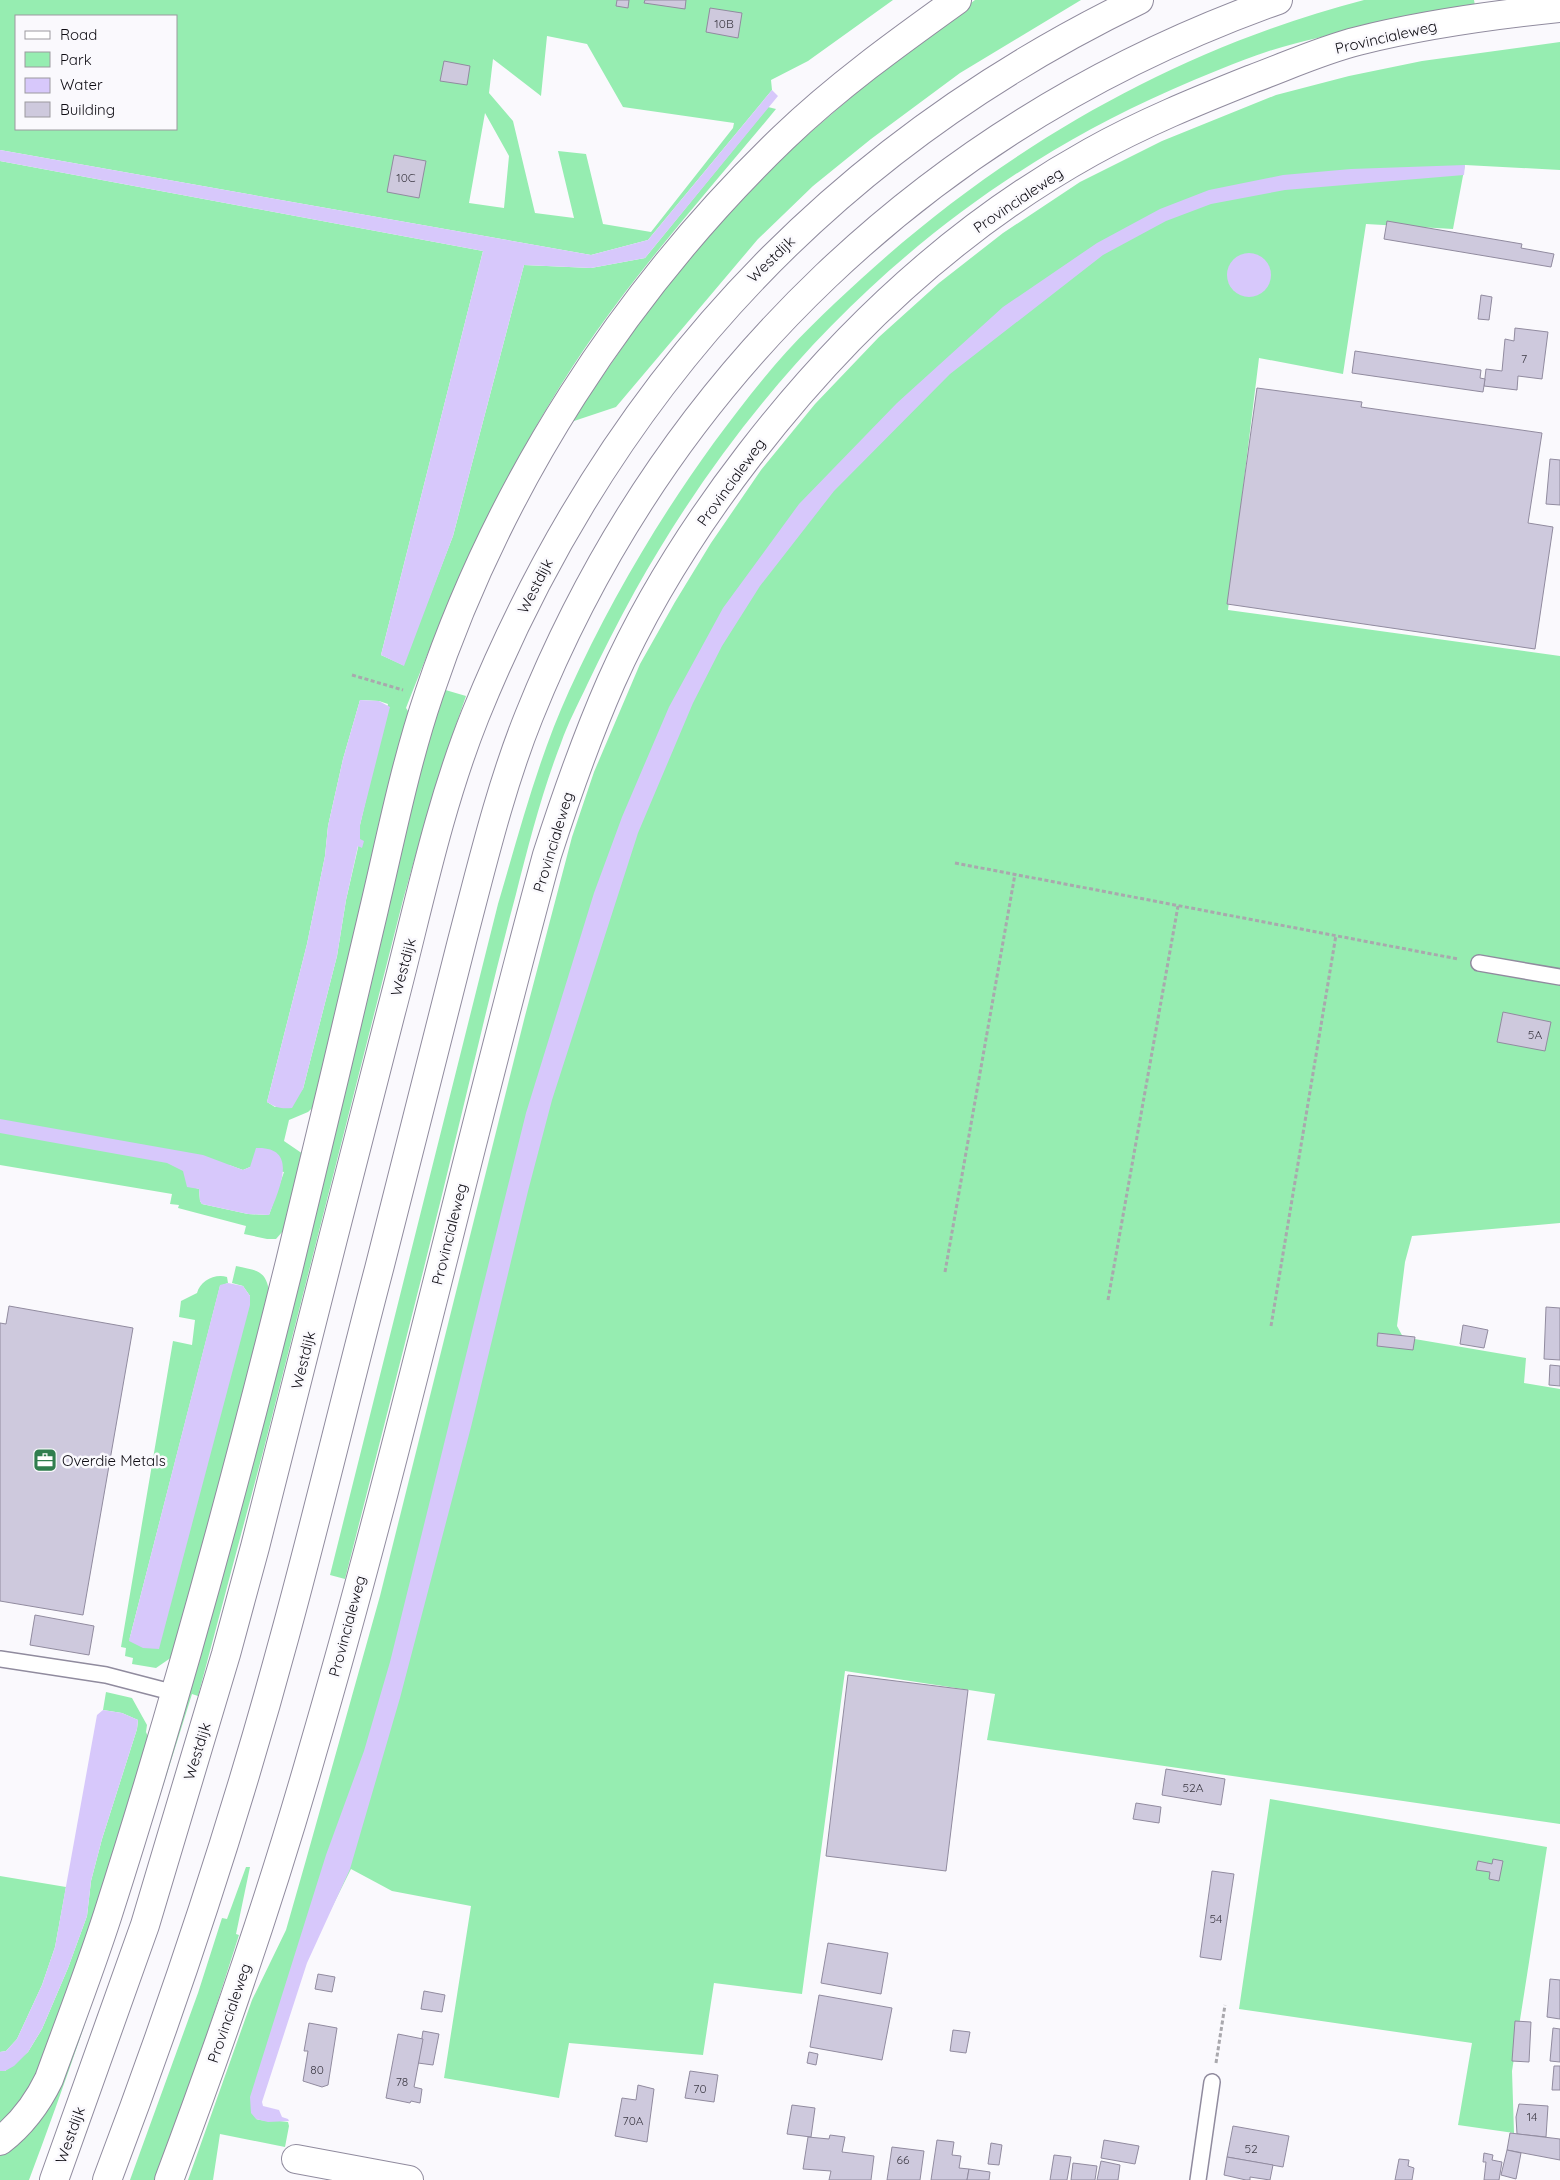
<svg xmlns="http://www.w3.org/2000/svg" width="1560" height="2180" viewBox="0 0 1560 2180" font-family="Quicksand,sans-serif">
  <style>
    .green { fill: #96edb1; fill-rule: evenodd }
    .water { fill: #d7c8fb }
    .building { fill: #cec9dd; stroke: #918b9f }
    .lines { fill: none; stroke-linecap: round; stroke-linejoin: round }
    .service-casing { stroke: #908b9e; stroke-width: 18 }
    .minor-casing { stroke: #908b9e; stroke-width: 30 }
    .primary-casing { stroke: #908b9e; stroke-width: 30 }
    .path { stroke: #a9a8ad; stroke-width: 3; stroke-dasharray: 4 2.5; stroke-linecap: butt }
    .service { stroke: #fff; stroke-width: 15 }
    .minor { stroke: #fff; stroke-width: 28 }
    .primary { stroke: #fff; stroke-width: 28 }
    .labels { text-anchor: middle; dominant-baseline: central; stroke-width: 5; stroke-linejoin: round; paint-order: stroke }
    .number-label { font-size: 12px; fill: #3e3b46 }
    .street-label { font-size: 15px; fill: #0e0c13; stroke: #faf9fd }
    .poi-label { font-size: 15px; fill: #0e0c13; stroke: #faf9fd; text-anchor: start }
  </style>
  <rect width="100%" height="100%" fill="#faf9fd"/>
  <!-- green -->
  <g class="green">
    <path d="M0 0H893L808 61 771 80 772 90 648 240 591 255 0 150ZM16 16H176V129H16ZM547 36 587 44 623 107 734 123 733 128 651 232 603 224 586 154 558 151 574 218 535 213 513 121 489 93 493 59 541 96ZM485 113 509 156 504 208 469 203Z"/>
    <polygon points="975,0 1081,0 960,73 871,139 813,186 758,239 616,407 571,422 675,271 790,150 898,57"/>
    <path d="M1364 0H1474L1476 11C1407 22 1336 30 1269 51 1236 62 1203 76 1171 90 937 193 759 369 635 591 618 622 602 653 587 685 578 704 568 723 561 743 542 792 529 843 516 894 495 972 477 1051 458 1129 422 1279 383 1429 345 1579L330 1575 498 904C519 833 538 759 569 691 620 579 686 473 764 378 793 342 827 310 861 279 1004 148 1175 49 1364 0Z"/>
    <path d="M1560 42V170L1465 165 1453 229 1366 224 1343 374 1259 358 1228 610 1560 656V1223L1412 1236 1405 1262 1397 1326 1403 1337 1526 1358 1524 1383 1560 1389V1824L987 1740 995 1694 845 1671 802 1994 714 1983 703 2055 569 2043 559 2098 444 2078 471 1906 392 1891 351 1869 316 1939 303 1934 256 2119C267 2122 277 2120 288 2122L289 2126 285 2147 220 2134 213 2180H188L252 2000 286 1930 306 1860 380 1596 525 1016 572 837 594 772 640 664 675 602 711 543 761 470 815 404 879 337 939 283 1003 233 1080 182 1162 141 1276 95 1349 76 1422 61Z"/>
    <path d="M768 107 776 109C716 182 651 254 596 332 515 447 457 577 406 708L412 717 321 1100 308 1112 289 1120 284 1141 303 1154 290 1223 276 1239H267L244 1234 246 1226 178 1208 179 1205 170 1204 172 1194 0 1165V161L483 251 381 655 403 665 453 536 524 265 591 268 645 258ZM360 700 379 701 388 704 360 825V839L346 900 337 956 303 1089 275 1107 267 1102 307 944 325 856 328 826 343 759ZM229 1165 243 1170 250 1167 284 1172 269 1215 248 1214 202 1204 200 1201 199 1189 190 1186Z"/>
    <path d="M442 689 466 696C442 763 422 831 403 900L263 1452 198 1696 192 1694C141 1857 89 2020 29 2180H0V2156L42 2105 59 2079Z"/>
    <path d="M236 1266C259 1271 267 1270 270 1297L172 1657 156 1668 132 1664 133 1658 125 1656 126 1648 121 1647 173 1341 192 1345 195 1320 179 1317 181 1301 197 1293C200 1281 215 1273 227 1277L228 1283 220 1286 129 1641 250 1296 243 1286 232 1283Z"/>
    <polygon points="106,1692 132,1698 147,1725 146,1732 148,1737 110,1869 40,2077 12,2112 0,2123 0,2071 5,2071 28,2052 42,2029 68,1968 87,1916 91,1881 102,1839 137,1729 138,1720 122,1713 103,1710"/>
    <polygon points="1270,1799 1547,1847 1512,2071 1514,2133 1458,2125 1472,2043 1239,2009"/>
    <polygon points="246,1867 250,1867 236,1934 239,1935 202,2050 154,2180 130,2180 198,1993 222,1918 227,1919"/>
    <polygon points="0,1876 66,1887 55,1947 42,1985 17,2039 6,2051 0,2052"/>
  </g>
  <!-- water -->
  <g class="water">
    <polygon points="772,90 778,96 645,258 591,268 524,265 453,536 404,666 381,655 483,251 0,161 0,150 591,255 648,240"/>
    <polygon points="1465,165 1464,175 1285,190 1211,204 1166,221 1103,255 950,374 834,491 760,586 722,646 693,703 638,833 552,1100 528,1191 471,1427 400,1698 350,1869 307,1963 262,2102 263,2106 279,2110 282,2117 288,2119 289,2121 268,2122 256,2119 251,2113 250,2097 326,1855 364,1751 390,1662 526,1113 594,893 622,817 669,707 723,608 799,504 897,403 1003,307 1097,243 1160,209 1209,190 1283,175 1351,169"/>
    <circle cx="1249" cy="275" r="22"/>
    <path d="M360 700 379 701 390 707 360 825V839L364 841 362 848 358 846 346 900 337 956 303 1089 292 1108C282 1109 276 1108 267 1102L307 944 325 856 328 826 343 759Z"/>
    <path d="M0 1119 203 1155 243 1170 250 1167 256 1148C301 1146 278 1192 269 1215L248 1214 202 1204 200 1201 199 1189 187 1187 183 1171 167 1163 0 1133Z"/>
    <polygon points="228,1283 243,1286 250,1296 250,1305 159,1649 143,1648 129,1641 220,1285"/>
    <polygon points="103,1710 122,1713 138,1720 137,1729 102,1839 91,1881 87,1916 68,1968 42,2029 28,2052 14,2066 5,2071 0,2071 0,2052 6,2051 17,2039 42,1985 55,1947 97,1715"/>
  </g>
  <!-- building -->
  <g class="building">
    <polygon points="617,0 629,0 628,8 616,6"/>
    <polygon points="645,0 686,0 685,9 644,3"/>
    <polygon points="710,8 742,13 738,38 706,32"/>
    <polygon points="444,61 470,66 467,85 440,81"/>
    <polygon points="394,155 426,161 419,198 387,192"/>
    <polygon points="1387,221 1522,244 1521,248 1554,254 1551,267 1384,239"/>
    <polygon points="1481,295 1492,297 1489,320 1478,319"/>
    <polygon points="1515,328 1548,332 1542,379 1518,376 1517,390 1484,386 1486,369 1502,371 1505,339 1514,341"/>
    <polygon points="1355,351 1481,370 1480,378 1485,379 1483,392 1352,373"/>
    <polygon points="1257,388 1362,402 1361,407 1542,433 1528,523 1553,527 1535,649 1227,604"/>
    <polygon points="1550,459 1560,460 1560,505 1546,504"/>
    <polygon points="1503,1012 1551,1022 1545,1051 1497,1042"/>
    <polygon points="9,1306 133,1328 83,1615 0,1601 0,1323 6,1324"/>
    <polygon points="1546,1307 1560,1308 1560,1360 1544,1359"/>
    <polygon points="1463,1325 1488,1330 1484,1348 1460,1344"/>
    <polygon points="1378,1333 1415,1337 1413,1350 1377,1346"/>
    <polygon points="1550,1365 1560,1366 1560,1386 1549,1385"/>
    <polygon points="35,1615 94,1626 89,1655 30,1645"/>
    <polygon points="848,1675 968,1690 946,1871 826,1856"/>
    <polygon points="1166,1769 1225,1779 1221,1805 1162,1795"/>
    <polygon points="1136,1803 1161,1807 1159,1823 1133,1819"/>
    <polygon points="1493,1859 1503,1861 1499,1881 1489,1879 1490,1872 1476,1870 1478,1861 1492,1864"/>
    <polygon points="1212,1871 1234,1874 1221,1960 1200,1957"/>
    <polygon points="828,1943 888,1953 881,1994 821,1983"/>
    <polygon points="318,1974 335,1977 332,1992 315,1989"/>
    <polygon points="1550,1979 1560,1980 1560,2019 1547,2017"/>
    <polygon points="424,1991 445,1995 442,2012 421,2009"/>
    <polygon points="819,1995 892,2008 882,2060 810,2047"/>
    <polygon points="1515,2021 1531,2022 1529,2062 1512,2061"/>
    <polygon points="309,2023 337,2028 328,2085 322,2087 303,2081 308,2051 304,2051"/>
    <polygon points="1553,2028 1560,2029 1560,2062 1550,2061"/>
    <polygon points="953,2030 970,2032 966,2053 950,2051"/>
    <polygon points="423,2031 439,2034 433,2065 418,2063"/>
    <polygon points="398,2034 423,2039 414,2087 422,2089 420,2103 411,2101 410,2103 386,2098"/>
    <polygon points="809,2052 818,2054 816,2065 807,2063"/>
    <polygon points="1554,2066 1560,2066 1560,2090 1552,2090"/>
    <polygon points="690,2071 718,2075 714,2102 685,2098"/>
    <polygon points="638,2085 654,2089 647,2142 615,2136 622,2098 636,2100"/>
    <polygon points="1519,2104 1548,2106 1546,2137 1517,2134 1516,2117"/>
    <polygon points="792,2105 815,2108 811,2137 787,2134"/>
    <polygon points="1233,2126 1289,2136 1283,2167 1227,2157"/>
    <polygon points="1510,2133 1560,2139 1560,2160 1507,2150"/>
    <polygon points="830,2135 845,2137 842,2152 874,2156 871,2180 829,2180 831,2171 803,2169 808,2137 829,2139"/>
    <polygon points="937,2140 954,2142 952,2155 961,2156 959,2168 969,2169 967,2180 931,2180"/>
    <polygon points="1104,2140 1139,2146 1135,2164 1101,2158"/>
    <polygon points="991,2143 1002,2145 999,2165 988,2164"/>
    <polygon points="892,2147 924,2151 920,2180 887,2180"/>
    <polygon points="1507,2150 1521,2153 1516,2179 1501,2175"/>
    <polygon points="1484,2153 1493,2155 1492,2160 1502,2162 1499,2180 1484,2180 1486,2162 1483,2162"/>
    <polygon points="1054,2155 1071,2157 1067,2180 1050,2180"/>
    <polygon points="1227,2157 1273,2165 1270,2180 1250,2177 1250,2180 1246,2180 1224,2175"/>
    <polygon points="1399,2159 1409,2160 1408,2166 1414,2168 1412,2180 1395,2180"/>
    <polygon points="1101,2161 1120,2165 1118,2180 1097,2180"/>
    <polygon points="1073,2163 1097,2166 1095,2180 1071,2180"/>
    <polygon points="969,2169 990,2172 989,2180 967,2180"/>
  </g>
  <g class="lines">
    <!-- service casing -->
    <g class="service-casing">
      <g id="service">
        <polyline points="1479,963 1560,977"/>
        <polyline points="0,1659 106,1675 175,1693"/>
        <polyline points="1198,2180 1212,2082"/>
      </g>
    </g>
    <!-- minor casing -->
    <g class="minor-casing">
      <g id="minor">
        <path d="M0 2141C22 2124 37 2104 49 2079 69 2024 90 1970 108 1914 177 1699 236 1481 290 1262 319 1144 346 1027 374 909 391 837 405 765 429 694 499 485 624 291 783 138 836 87 897 43 957 0"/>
        <polyline points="296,2159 409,2180"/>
      </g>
    </g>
    <!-- primary casing -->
    <g class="primary-casing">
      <g id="primary">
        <path d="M54 2180 145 1925 226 1654 255 1547C300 1369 345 1190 391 1012 417 914 437 811 475 716 606 392 825 152 1139 0"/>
        <path d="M107 2180C175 2001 235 1820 285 1635 318 1514 347 1391 379 1269 407 1160 434 1050 462 941 482 865 500 788 529 716 666 375 933 123 1278 0"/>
        <path d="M169 2180C222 2039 271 1897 312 1753 399 1456 466 1153 547 855 566 796 586 739 611 682 647 601 696 524 750 454 844 332 956 227 1091 152 1143 123 1197 101 1252 79 1287 66 1322 50 1358 41 1425 24 1492 15 1560 8"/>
      </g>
    </g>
    <!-- path -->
    <g class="path">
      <polyline points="352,675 403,690"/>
      <polyline points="955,863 1458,959"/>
      <polyline points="945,1272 1015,874"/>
      <polyline points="1108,1300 1178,906"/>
      <polyline points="1271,1326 1336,935"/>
      <polyline points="1216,2063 1225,2005"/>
    </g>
    <!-- service -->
    <use href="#service" class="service"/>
    <!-- minor -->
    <use href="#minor" class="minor"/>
    <!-- primary -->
    <use href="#primary" class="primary"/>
  </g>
  <!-- icons -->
  <defs>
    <g id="office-square" transform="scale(1.25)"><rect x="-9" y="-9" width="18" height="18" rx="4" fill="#307e4e" stroke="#faf9fd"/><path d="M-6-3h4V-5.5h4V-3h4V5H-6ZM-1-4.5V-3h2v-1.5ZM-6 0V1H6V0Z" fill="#fff"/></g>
  </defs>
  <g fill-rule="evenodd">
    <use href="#office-square" x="45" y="1460"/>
  </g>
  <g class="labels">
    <!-- number labels -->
    <g class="number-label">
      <text x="724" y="23">10B</text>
      <text x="406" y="177">10C</text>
      <text x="1524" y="358">7</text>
      <text x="1535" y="1034">5A</text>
      <text x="1193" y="1787">52A</text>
      <text x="1216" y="1918">54</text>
      <text x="317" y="2069">80</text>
      <text x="402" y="2081">78</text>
      <text x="700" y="2088">70</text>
      <text x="1532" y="2116">14</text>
      <text x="633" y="2120">70A</text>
      <text x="1251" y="2148">52</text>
      <text x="903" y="2159">66</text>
    </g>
    <!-- street labels -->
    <g class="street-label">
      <text transform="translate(1386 37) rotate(-13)">Provincialeweg</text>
      <text transform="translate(1018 200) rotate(-34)">Provincialeweg</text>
      <text transform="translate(771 259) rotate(-44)">Westdijk</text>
      <text transform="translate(731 482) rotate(-54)">Provincialeweg</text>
      <text transform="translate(535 586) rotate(-63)">Westdijk</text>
      <text transform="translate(553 842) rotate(-73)">Provincialeweg</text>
      <text transform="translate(403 967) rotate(-75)">Westdijk</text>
      <text transform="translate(449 1234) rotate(-76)">Provincialeweg</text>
      <text transform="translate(303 1360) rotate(-76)">Westdijk</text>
      <text transform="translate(347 1626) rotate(-75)">Provincialeweg</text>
      <text transform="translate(197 1751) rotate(-73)">Westdijk</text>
      <text transform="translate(229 2013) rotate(-71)">Provincialeweg</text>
      <text transform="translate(70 2135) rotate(-70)">Westdijk</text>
    </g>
    <!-- poi labels -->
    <g class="poi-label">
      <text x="62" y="1460">Overdie Metals</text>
    </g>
  </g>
  <!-- legend -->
  <rect x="15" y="15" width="162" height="115" fill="#faf9fd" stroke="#9c9a9f"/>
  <rect x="25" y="31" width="25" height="8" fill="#ffffff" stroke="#9c9a9f"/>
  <text x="60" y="40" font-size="15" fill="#0e0c13">Road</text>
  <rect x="25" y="52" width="25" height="15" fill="#96edb1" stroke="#9c9a9f"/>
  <text x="60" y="65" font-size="15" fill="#0e0c13">Park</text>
  <rect x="25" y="78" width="25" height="15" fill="#d7c8fb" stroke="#9c9a9f"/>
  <text x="60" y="90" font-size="15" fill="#0e0c13">Water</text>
  <rect x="25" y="102" width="25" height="15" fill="#cec9dd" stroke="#9c9a9f"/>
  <text x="60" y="115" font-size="15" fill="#0e0c13">Building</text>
</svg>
